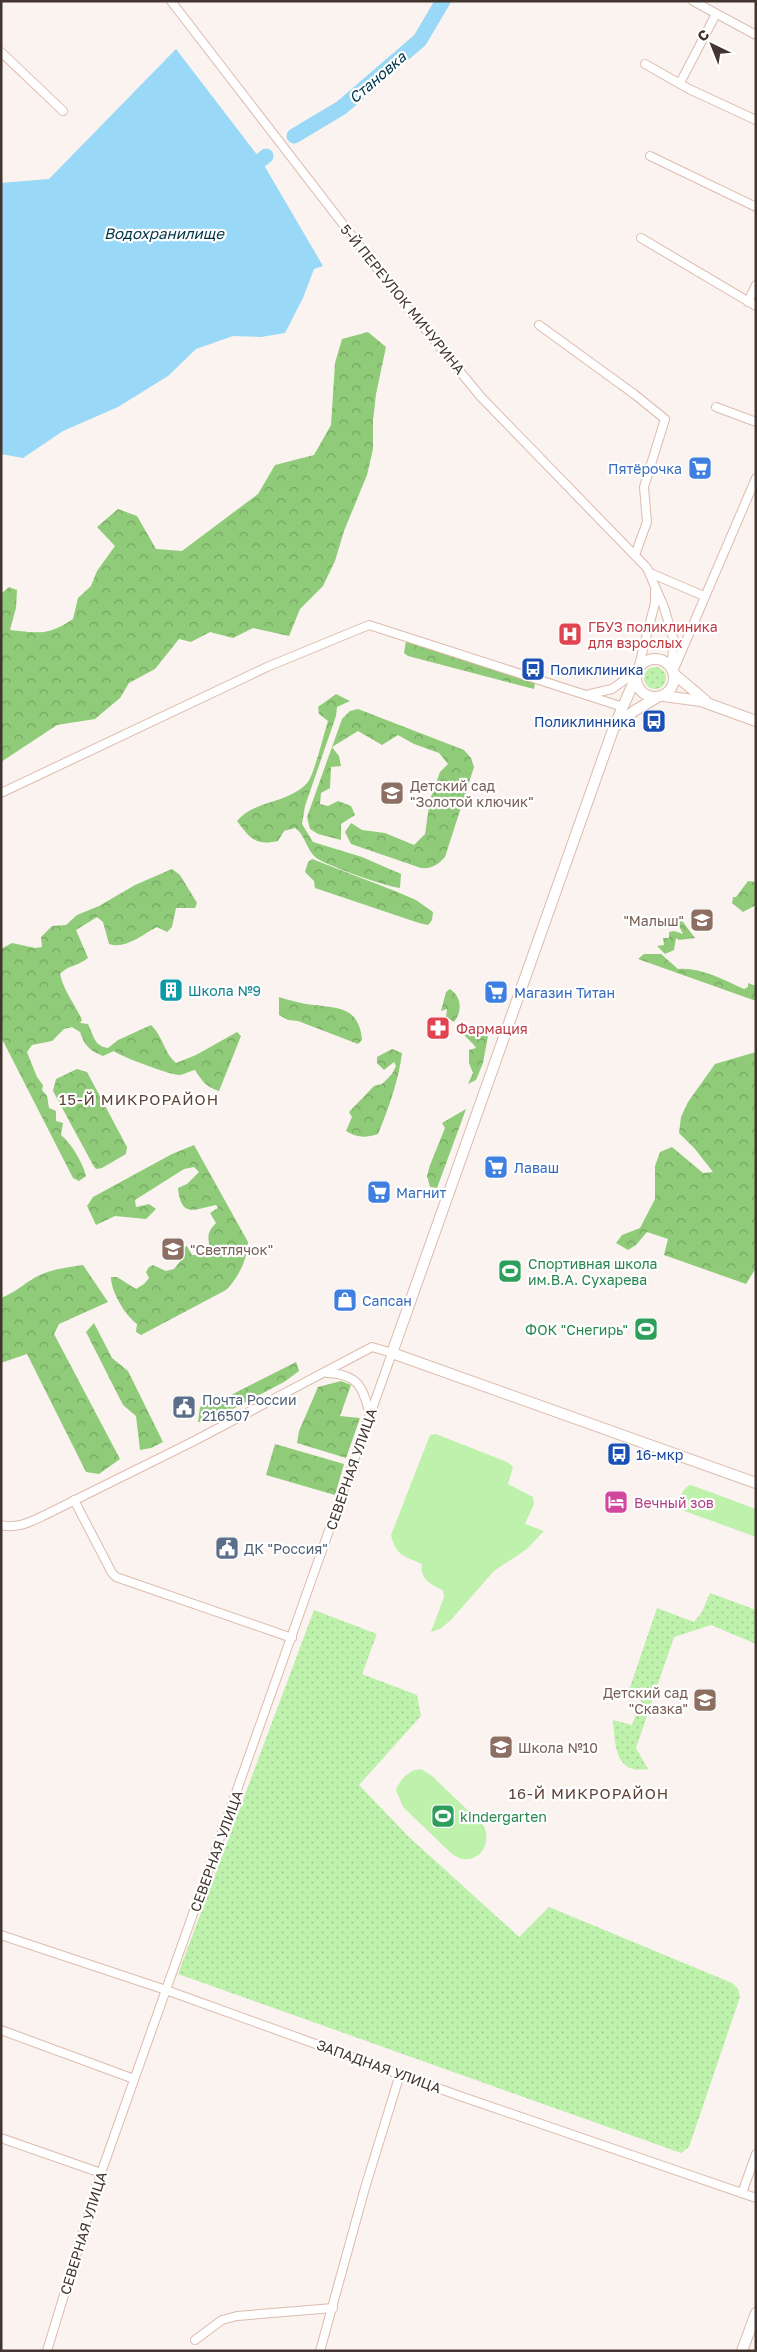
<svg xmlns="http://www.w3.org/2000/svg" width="757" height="2352" viewBox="0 0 757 2352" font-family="'Golos Text',sans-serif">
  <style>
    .grass { fill: url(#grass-dots) }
    .forest { fill: url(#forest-crowns) }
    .green { fill: #bef1ab }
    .water { fill: #99d8f6 }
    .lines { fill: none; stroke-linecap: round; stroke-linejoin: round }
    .river { stroke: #99d8f6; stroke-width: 15 }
    .street-casing { stroke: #ddbbac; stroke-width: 10 }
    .secondary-casing { stroke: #ddbbac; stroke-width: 12 }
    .street { stroke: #fff; stroke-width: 8 }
    .secondary { stroke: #fff; stroke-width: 10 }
    .labels { text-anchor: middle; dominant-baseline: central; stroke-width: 4.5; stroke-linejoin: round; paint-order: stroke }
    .street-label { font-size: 14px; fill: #42352f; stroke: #fff }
    .shop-label { font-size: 14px; fill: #366cbe; stroke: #fff; text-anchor: start }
    .health-label { font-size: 14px; fill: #be3a42; stroke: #fff; text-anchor: start }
    .transit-label { font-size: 14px; fill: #164399; stroke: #fff; text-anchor: start }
    .education-label { font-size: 14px; fill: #785e54; stroke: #fff; text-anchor: start }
    .culture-label { font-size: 14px; fill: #0d838f; stroke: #fff; text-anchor: start }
    .leisure-label { font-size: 14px; fill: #27864d; stroke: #fff; text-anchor: start }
    .service-label { font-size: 14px; fill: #4e5e75; stroke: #fff; text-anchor: start }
    .hotel-label { font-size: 14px; fill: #b23c85; stroke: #fff; text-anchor: start }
    .water-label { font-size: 15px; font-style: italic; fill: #003549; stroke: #fff }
    .neighbourhood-label { font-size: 15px; letter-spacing: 1px; fill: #5f4336; stroke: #fff }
  </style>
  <defs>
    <pattern id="grass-dots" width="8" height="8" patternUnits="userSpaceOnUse" patternTransform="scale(1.25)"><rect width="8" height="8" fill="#bef1ab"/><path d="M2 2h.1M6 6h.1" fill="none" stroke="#a4cf93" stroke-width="1.8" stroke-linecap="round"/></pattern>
    <pattern id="forest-crowns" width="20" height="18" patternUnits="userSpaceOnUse" patternTransform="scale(1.25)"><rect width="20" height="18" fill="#8fcb78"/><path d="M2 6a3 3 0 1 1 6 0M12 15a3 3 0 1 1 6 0" fill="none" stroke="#76a663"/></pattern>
  </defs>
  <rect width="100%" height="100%" fill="#fbf3f0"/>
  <!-- grass -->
  <g class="grass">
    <circle cx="655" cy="678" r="11"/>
    <path d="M710 1593 756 1610V1644L711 1625 674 1637 636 1748 648 1769C615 1775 615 1745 613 1720L632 1725 641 1701 628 1693 657 1608 694 1622 702 1612Z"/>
    <polygon points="314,1610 377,1634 362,1674 417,1695 421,1716 359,1785 409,1837 519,1937 549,1907 732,1983 738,1989 740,1997 689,2147 681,2153 178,1974"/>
  </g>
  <!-- forest -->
  <g class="forest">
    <path d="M368 332 386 347 376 394 373 421V449L367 475 344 531 335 561 323 586 300 609 289 636 253 628 233 638 210 632 191 642 179 639 155 669 129 683 120 698 95 719 57 725 1 762V594L9 587 17 590 16 608 10 630C39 633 48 636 73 619L78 598 91 586 97 571 115 546 97 527 118 509 137 516 156 549 182 551 258 494 275 465 314 455 331 425 335 363 342 339Z"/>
    <polygon points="406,641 535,683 534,689 408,656 404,653"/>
    <path d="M336 694 350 701 337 707 336 716 305 806 302 824 313 842 362 857 401 874 400 888C387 887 329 866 318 859 306 851 306 835 295 828L284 831 278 841C255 846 250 838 237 821 254 800 288 804 307 783 314 776 324 733 328 721L319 714 318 707Z"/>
    <path d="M358 709 464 750 471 758 474 767 445 857C438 865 431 869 421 868L351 844 345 832 351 823 362 830 385 833 414 845 425 834 430 800 440 772 448 764 439 753 414 744 398 735 382 745 358 731 332 747 339 756 341 766 331 767 330 788 321 793 320 804 328 806 338 801 351 806 355 815 341 824V840L318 834 310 829 307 817 342 719 350 711Z"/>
    <polygon points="312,859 395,891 416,900 433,912 432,920 428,925 419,923 315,888 314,881 305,872 308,862"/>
    <path d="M172 869 180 875 197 903 195 908H176L172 927 167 932 157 927C143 934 125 950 109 944L103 922 97 917 76 930 88 958C79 966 68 965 60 974 64 992 75 1004 82 1020L80 1023 88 1024C94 1036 94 1046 108 1048L118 1040 151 1025C163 1036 164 1053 176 1063L196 1055 237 1032 241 1036 219 1091C206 1087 202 1081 195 1070 190 1071 185 1074 180 1075 173 1076 119 1056 114 1051L103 1056C90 1051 84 1045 80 1032L72 1027 64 1029 52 1041 32 1045 27 1052 37 1077 43 1085 42 1090 47 1096 49 1108 56 1111V1121L63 1123 61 1135C71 1143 83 1163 86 1176L79 1181 73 1178 1 1037V949L12 943 35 948 42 947 41 937 52 926 66 925 77 915 99 906 135 885Z"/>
    <polygon points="748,881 756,882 756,905 743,912 732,903 733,897 736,897"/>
    <polygon points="680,918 695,938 679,940 676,938 674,950 665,954 657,946 664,945 663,938 669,938 669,932 674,931 683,934 678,924"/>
    <path d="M644 954H661L678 969C701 967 724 980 744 989L748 987V983L756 986V1001L638 959Z"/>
    <path d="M450 989C461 996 463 1011 454 1022L446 1017 447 1009 441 1011 446 992Z"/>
    <path d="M279 997C289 1000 302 1004 314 1005 339 1008 359 1007 362 1040L358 1044 298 1021 288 1020 279 1015Z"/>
    <path d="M464 1027 488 1036 483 1063 476 1080 468 1084 473 1073 469 1063V1050L476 1048C471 1040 465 1038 461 1030Z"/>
    <path d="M392 1049 402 1053C399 1079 388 1110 378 1134 365 1138 357 1138 346 1131L352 1117 349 1112 374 1086 382 1084 392 1074 396 1066 394 1062 384 1070 377 1063V1057Z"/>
    <polygon points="756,1052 756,1268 746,1284 664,1255 668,1239 647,1232 636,1245 628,1250 616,1243 622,1235 640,1228 655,1199 655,1166 660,1152 672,1147 703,1173 713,1172 695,1149 679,1133 681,1117 688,1102 715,1064"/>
    <polygon points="77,1069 87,1072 127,1147 126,1154 102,1168 96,1169 93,1165 53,1091 56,1079"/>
    <polygon points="466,1109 437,1188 430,1187 427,1176 430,1165 445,1128 442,1123"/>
    <path d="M194 1145 248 1242C247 1260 239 1277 226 1290L141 1335 136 1332 137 1324C125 1315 111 1292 111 1277H117L136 1289 144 1284 149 1278 146 1272 149 1267 153 1265 166 1271 174 1269 182 1259 178 1251 187 1246 192 1255H197L210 1247C207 1236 208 1231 216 1223L210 1213 218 1208 216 1205C195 1209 181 1219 178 1188L187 1184 199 1172 194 1167 184 1169 135 1200 136 1207 149 1204 156 1209 146 1219 115 1216 96 1225 87 1206 93 1197 172 1154Z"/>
    <path d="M83 1265 108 1302 59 1324 54 1334 120 1459 99 1474 86 1472 27 1354 1 1363V1298C17 1292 25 1282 40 1275 53 1269 69 1267 83 1265Z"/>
    <polygon points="94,1323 112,1358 128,1371 163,1442 151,1448 140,1450 136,1416 123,1405 86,1332"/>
    <polygon points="296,1362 299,1371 284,1382 210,1421 198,1422 200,1407 227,1397"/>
    <polygon points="341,1381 351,1385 340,1416 360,1418 346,1458 297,1443 299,1431 318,1387"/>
    <polygon points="275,1444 344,1464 335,1495 266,1475"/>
  </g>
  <!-- green -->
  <g class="green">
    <path d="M436 1434 507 1462 513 1467 508 1484 533 1497 534 1504 525 1524 544 1531 527 1549 494 1571 450 1621 440 1629 431 1632 444 1597 443 1590C432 1586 419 1578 422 1564 404 1556 396 1556 391 1535L430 1435Z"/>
    <path d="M691 1485 756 1509V1537L682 1510C677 1502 682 1487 691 1485Z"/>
    <path d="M421 1769 432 1776 483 1825C492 1839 483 1861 463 1859 460 1859 456 1856 452 1854L403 1807 396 1790C401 1778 409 1770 421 1769Z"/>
  </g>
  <!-- water -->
  <polygon class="water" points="176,49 261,160 323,266 314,269 303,298 285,333 261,337 233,336 196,349 168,376 118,407 63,431 23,458 1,454 1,183 49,179"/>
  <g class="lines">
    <!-- river -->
    <g class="river">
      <polyline points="294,136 341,108 420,40 443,1"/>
      <polyline points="261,160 266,156"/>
    </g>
    <!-- street casing -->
    <g class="street-casing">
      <g id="street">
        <polyline points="171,1 406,306 481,397 647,568 664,607 674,641 671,668"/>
        <polyline points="693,1 756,35"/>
        <polyline points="1,52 63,111"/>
        <polyline points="645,64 689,89 756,120"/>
        <polyline points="680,83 716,14"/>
        <polyline points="650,156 756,207"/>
        <polyline points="641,238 756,306"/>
        <polyline points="748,302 756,285"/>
        <polyline points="539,325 634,394 665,419 644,487 647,522 635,555"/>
        <polyline points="716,407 756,422"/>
        <polyline points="650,573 704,596"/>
        <polyline points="638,669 655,603 655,591"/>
        <polyline points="674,669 756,478"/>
        <polyline points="590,694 612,689 636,672"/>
        <polyline points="1,793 267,667 369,625 623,707"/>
        <path d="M327 1373C358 1374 363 1387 370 1415"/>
        <polyline points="74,1500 112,1573 116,1577 292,1638"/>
        <path d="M1 1525C18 1529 30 1522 45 1515L194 1441 372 1347 392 1353 101 2173 47 2351"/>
        <polyline points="1,1935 166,1990 457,2095 756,2198"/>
        <polyline points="1,2030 134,2079"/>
        <polyline points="1,2138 101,2173"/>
        <polyline points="742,2193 756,2154"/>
        <polyline points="195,2340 222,2320 237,2316 333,2308"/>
        <polyline points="320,2351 365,2188 400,2074"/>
      </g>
    </g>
    <!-- secondary casing -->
    <g class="secondary-casing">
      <g id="secondary">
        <circle cx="655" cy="678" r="19"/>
        <polyline points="674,674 705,700"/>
        <polyline points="636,677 614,727 392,1353 756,1483"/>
        <polyline points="663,696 701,701 756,721"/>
        <polyline points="617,725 634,711 656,698"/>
        <polyline points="742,2351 756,2313"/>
      </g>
    </g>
    <!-- street -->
    <use href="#street" class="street"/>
    <!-- secondary -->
    <use href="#secondary" class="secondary"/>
  </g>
  <!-- icons -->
  <defs>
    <g id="supermarket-square" transform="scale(1.25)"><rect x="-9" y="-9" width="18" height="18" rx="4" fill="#3f7fe0" stroke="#fff"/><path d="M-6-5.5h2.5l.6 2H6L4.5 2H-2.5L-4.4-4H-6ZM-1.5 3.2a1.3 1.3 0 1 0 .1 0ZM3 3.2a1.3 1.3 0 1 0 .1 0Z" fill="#fff"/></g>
    <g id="hospital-square" transform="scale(1.25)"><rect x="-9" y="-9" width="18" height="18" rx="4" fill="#e0444e" stroke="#fff"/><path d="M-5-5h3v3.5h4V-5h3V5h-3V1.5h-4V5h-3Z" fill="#fff"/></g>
    <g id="bus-square" transform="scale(1.25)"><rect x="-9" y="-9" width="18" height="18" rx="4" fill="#1a4fb4" stroke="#fff"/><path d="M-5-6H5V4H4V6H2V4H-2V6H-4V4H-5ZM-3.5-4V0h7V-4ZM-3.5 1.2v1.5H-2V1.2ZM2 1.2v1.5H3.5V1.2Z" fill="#fff"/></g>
    <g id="school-square" transform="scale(1.25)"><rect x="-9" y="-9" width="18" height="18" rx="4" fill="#8d6e63" stroke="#fff"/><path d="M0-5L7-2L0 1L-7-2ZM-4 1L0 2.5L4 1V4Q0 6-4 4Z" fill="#fff"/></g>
    <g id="building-square" transform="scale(1.25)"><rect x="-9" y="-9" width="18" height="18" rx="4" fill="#0f9aa8" stroke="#fff"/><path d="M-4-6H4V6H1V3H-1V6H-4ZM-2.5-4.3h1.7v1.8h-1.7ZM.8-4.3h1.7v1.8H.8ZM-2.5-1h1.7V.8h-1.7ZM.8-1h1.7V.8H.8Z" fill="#fff"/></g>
    <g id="pharmacy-square" transform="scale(1.25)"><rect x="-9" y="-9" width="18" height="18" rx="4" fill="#e0444e" stroke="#fff"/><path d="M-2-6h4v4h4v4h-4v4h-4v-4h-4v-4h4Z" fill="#fff"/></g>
    <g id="stadium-square" transform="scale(1.25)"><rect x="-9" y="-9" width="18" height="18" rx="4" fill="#2e9e5b" stroke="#fff"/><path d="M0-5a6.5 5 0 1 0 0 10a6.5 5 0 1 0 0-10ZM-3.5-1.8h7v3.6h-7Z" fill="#fff"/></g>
    <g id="shop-square" transform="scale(1.25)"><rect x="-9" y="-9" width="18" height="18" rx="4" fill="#3f7fe0" stroke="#fff"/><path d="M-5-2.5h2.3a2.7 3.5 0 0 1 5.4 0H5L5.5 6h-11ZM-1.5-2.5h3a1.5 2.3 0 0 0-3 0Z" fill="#fff"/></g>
    <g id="civic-square" transform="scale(1.25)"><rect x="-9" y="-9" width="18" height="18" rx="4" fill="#5c6f8a" stroke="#fff"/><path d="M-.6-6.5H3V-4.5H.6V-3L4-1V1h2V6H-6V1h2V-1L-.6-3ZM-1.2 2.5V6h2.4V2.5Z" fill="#fff"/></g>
    <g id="hotel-square" transform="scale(1.25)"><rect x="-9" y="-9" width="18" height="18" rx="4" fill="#d1479c" stroke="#fff"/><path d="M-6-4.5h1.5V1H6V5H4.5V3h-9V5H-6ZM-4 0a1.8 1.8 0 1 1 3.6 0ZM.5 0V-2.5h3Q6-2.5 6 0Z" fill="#fff"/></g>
  </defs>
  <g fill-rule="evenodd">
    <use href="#supermarket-square" x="700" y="468"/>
    <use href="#hospital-square" x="570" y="634"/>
    <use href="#bus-square" x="533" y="669"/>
    <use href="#bus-square" x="654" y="721"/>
    <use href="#school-square" x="392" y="793"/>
    <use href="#school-square" x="702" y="920"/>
    <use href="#building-square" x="171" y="990"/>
    <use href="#supermarket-square" x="496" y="992"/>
    <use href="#pharmacy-square" x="438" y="1028"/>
    <use href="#supermarket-square" x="496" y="1167"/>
    <use href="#supermarket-square" x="379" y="1192"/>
    <use href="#school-square" x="173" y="1249"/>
    <use href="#stadium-square" x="510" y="1271"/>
    <use href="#shop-square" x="345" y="1300"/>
    <use href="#stadium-square" x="646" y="1329"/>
    <use href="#civic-square" x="184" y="1407"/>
    <use href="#bus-square" x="619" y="1454"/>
    <use href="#hotel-square" x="616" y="1502"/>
    <use href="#civic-square" x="227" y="1548"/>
    <use href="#school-square" x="705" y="1700"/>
    <use href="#school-square" x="501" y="1747"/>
    <use href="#stadium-square" x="443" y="1816"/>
  </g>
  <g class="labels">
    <!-- street labels -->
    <g class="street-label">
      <text transform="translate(403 299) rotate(51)">5-Й ПЕРЕУЛОК МИЧУРИНА</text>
      <text transform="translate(351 1469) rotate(-71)">СЕВЕРНАЯ УЛИЦА</text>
      <text transform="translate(216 1851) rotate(-70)">СЕВЕРНАЯ УЛИЦА</text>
      <text transform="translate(379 2066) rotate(20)">ЗАПАДНАЯ УЛИЦА</text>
      <text transform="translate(83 2233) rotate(-73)">СЕВЕРНАЯ УЛИЦА</text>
    </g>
    <!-- shop labels -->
    <g class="shop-label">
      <text x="682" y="468" text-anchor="end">Пятёрочка</text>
      <text x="514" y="992">Магазин Титан</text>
      <text x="514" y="1167">Лаваш</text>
      <text x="396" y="1192">Магнит</text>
      <text x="362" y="1300">Сапсан</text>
    </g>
    <!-- health labels -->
    <g class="health-label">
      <text x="588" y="626">ГБУЗ поликлиника<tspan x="588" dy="16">для взрослых</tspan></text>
      <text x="456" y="1028">Фармация</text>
    </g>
    <!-- transit labels -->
    <g class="transit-label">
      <text x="550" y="669">Поликлиника</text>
      <text x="636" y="721" text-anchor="end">Поликлинника</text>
      <text x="636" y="1454">16-мкр</text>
    </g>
    <!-- education labels -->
    <g class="education-label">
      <text x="410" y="785">Детский сад<tspan x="410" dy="16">"Золотой ключик"</tspan></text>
      <text x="684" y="920" text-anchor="end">"Малыш"</text>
      <text x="190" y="1249">"Светлячок"</text>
      <text x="688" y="1692" text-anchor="end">Детский сад<tspan x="688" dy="16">"Сказка"</tspan></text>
      <text x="518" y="1747">Школа №10</text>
    </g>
    <!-- culture labels -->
    <g class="culture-label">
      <text x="188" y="990">Школа №9</text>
    </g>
    <!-- leisure labels -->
    <g class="leisure-label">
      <text x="528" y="1263">Спортивная школа<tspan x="528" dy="16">им.В.А. Сухарева</tspan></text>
      <text x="628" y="1329" text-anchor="end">ФОК "Снегирь"</text>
      <text x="460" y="1816">kindergarten</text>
    </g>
    <!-- service labels -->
    <g class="service-label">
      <text x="202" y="1399">Почта России<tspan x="202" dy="16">216507</tspan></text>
      <text x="244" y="1548">ДК "Россия"</text>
    </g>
    <!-- hotel labels -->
    <g class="hotel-label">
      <text x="634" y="1502">Вечный зов</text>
    </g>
    <!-- water labels -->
    <g class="water-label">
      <text transform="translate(377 77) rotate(-41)">Становка</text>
      <text x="164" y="233">Водохранилище</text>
    </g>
    <!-- neighbourhood labels -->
    <g class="neighbourhood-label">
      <text x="139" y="1099">15-Й МИКРОРАЙОН</text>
      <text x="589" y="1793">16-Й МИКРОРАЙОН</text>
    </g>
  </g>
  <!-- border -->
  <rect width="757" height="2352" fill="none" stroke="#42352f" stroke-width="5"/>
  <!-- north arrow -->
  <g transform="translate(712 45) rotate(317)" stroke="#ffffff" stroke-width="4" paint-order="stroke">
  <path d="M0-4L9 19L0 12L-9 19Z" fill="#42352f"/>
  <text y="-8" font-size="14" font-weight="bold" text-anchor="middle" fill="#42352f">С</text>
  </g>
</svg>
